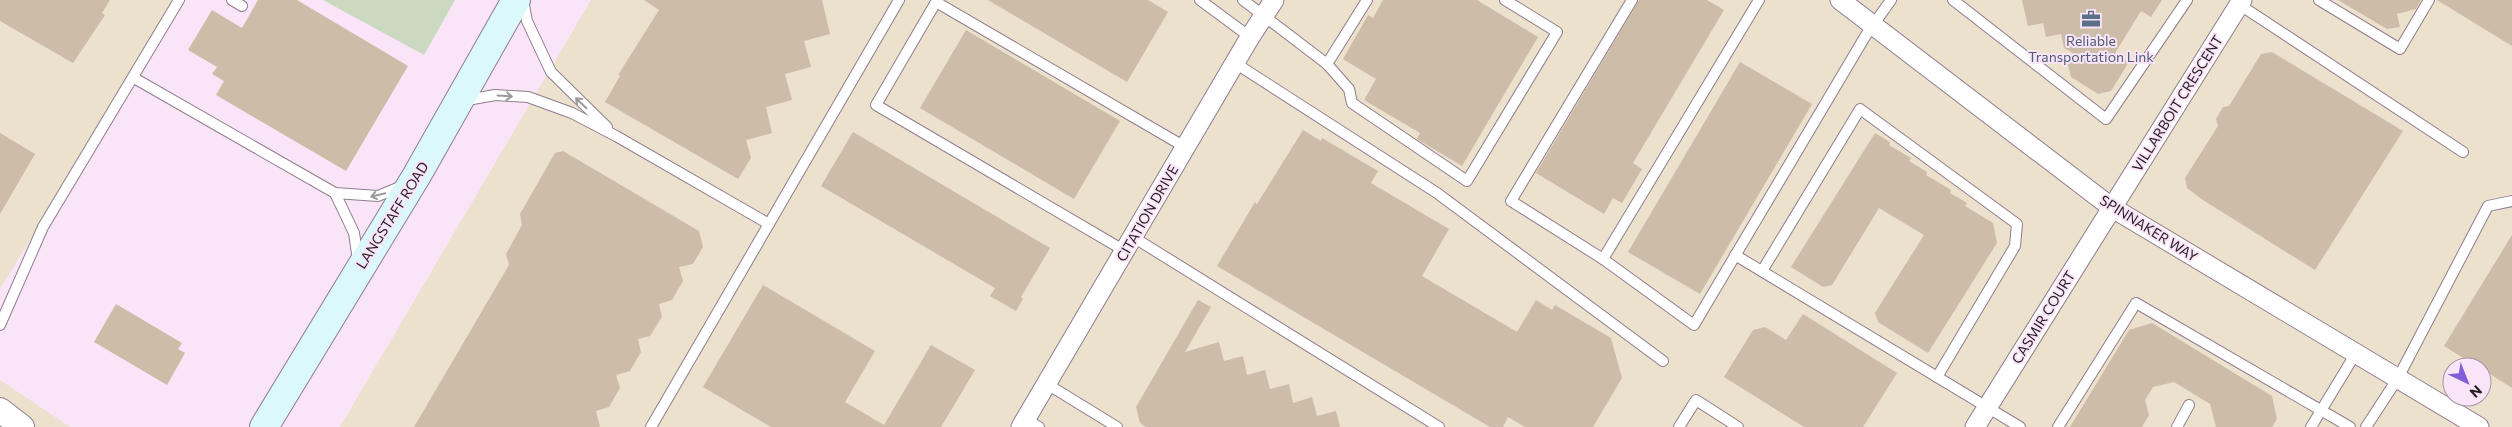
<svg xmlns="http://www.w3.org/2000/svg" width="2512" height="427" viewBox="0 0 2512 427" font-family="Commissioner,sans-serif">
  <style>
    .industrial { fill: #ebe1cc; fill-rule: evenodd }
    .green { fill: #cbd9c0 }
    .building { fill: #cdbca8 }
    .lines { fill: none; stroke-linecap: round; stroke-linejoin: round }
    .service-casing { stroke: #907d8e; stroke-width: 12 }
    .minor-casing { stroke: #907d8e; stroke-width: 21 }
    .tertiary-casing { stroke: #907d8e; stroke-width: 26 }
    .secondary-casing { stroke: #907d8e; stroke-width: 30 }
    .service { stroke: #fff; stroke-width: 10 }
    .minor { stroke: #fff; stroke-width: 19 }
    .tertiary { stroke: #fff; stroke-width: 24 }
    .secondary { stroke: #dbf8fd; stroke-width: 28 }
    .oneway { stroke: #9d9a9c }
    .labels { text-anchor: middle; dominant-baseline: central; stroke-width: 4; stroke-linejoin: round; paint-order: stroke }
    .service-label { font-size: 14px; fill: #4e5e75; stroke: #fae4f7 }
    .street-label { font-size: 14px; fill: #251e24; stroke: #fae4f7 }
  </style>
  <rect width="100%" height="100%" fill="#fae4f7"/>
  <!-- industrial -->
  <g class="industrial">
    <polygon points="0,0 176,0 0,289"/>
    <path d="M591 0H2512V427H340ZM2452 367H2482V397H2452Z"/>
    <polygon points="0,380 70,427 0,427"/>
  </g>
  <!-- green -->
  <polygon class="green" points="323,0 455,0 424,55"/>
  <!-- building -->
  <g class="building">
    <polygon points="0,0 110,0 102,13 105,15 73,63 0,21"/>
    <polygon points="258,0 297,0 408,66 346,171 216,95 224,81 212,74 217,67 188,50 212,10 242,28"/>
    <polygon points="644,0 822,0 830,34 804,41 811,67 785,74 792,100 766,107 772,133 746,140 751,158 738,179 605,102 620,76 618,75 659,10"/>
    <polygon points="988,0 1148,0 1168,12 1127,82"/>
    <polygon points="1383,0 1477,0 1538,37 1462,166 1417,139 1420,133 1364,100 1376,79 1343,59 1368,15 1373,18"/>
    <polygon points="1639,0 1707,0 1724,10 1633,163 1642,169 1622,203 1613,198 1604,214 1536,173"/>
    <polygon points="2022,0 2162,0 2151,17 2141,11 2115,53 2129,62 2111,91 2098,94 2071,77 2067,62 2073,53 2064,48 2061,34 2046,37 2043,23 2028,26"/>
    <polygon points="2338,0 2421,0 2416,9 2397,14 2400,27 2387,29"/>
    <polygon points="2437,0 2512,0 2512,46"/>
    <polygon points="966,30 1120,121 1074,199 920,108"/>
    <polygon points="2272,52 2403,131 2315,270 2203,200 2187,188 2185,178 2218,126 2216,119 2223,107 2229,106 2261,54"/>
    <polygon points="1740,62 1812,104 1700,294 1628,252"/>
    <polygon points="1303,130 1321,141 1322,138 1378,171 1371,183 1449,229 1422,276 1517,332 1536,300 1552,310 1555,305 1611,338 1622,378 1593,427 1525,427 1508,417 1503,427 1490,427 1217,266 1255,202 1257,204"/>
    <polygon points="853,132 1050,248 1021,297 1023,299 1016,311 990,296 995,288 821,186"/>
    <polygon points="0,133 35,154 0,214"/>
    <polygon points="1875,133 1890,142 1889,145 1911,158 1909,161 1927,172 1926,175 1951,190 1950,193 1967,203 1965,206 1993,223 1997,243 1928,353 1878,322 1875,313 1924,235 1879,208 1832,285 1823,287 1791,267"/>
    <polygon points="563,151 699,231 703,247 693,264 679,267 683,281 672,300 659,304 662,317 650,336 638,339 641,352 630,371 616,375 620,388 609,407 596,411 600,427 414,427 509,265 506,254 522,225 520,214 555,153"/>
    <polygon points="2512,235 2512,388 2482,369 2482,367 2478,367 2444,346"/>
    <polygon points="763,285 875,351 845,402 884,425 931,345 975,370 941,427 771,427 703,387"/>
    <polygon points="1198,300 1211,307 1185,352 1219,342 1224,361 1243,356 1247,375 1265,370 1270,389 1289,384 1293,403 1312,397 1317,416 1336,411 1340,427 1146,427 1140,423 1136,407"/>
    <polygon points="116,304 182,343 178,349 185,353 167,385 94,342"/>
    <polygon points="1803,314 1897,373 1863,427 1804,427 1724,377 1753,330 1765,327 1786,340"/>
    <polygon points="2152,323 2272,396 2277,419 2272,427 2216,427 2210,404 2174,382 2153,387 2145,400 2149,415 2142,427 2070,427 2129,330"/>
  </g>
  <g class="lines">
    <!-- service casing -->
    <g class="service-casing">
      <g id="service">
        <polyline points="232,0 242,6"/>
        <polyline points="523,0 527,21 551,72 607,127"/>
        <polyline points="1200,0 1250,37"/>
        <polyline points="1243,0 1327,64 1367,0"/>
        <polyline points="1632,0 1511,201 1603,259 1694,325 1866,35 1891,0"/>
        <polyline points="1953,0 2106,119 2187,0"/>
        <polyline points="2319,0 2400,49 2429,0"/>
        <polyline points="2237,3 2463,152"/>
        <polyline points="1235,63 1437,193 1663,361"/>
        <polyline points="1327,64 1349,89 1352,103 1467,181 1557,32 1505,0"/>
        <polyline points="134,78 335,193 378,196 402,186"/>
        <polyline points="462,101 495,95 528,97 572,113 616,136 769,224"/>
        <polyline points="335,193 354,233 358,260"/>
        <polyline points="1133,237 1439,427"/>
        <polyline points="1125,251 876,105 936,2 1185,147"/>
        <polyline points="1735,255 2020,427"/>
        <polyline points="1603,259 1759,0"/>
        <polyline points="1762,271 1860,109 2017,224 2015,246 1937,377"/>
        <polyline points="0,325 43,227 179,0"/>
        <polyline points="1047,384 1117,427"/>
        <polyline points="1026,419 1039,427"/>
        <polyline points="651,427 899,0"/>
        <polyline points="1679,427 1696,400 1738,427"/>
        <polyline points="2058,427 2136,303 2350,427"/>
        <polyline points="2177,427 2189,405"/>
        <polyline points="2311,427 2356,353"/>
        <polyline points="2366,427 2398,378 2488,206 2512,201"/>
      </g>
    </g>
    <!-- minor casing -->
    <g class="minor-casing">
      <g id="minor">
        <polyline points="1840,0 2111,207 2479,427"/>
        <polyline points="1021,427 1250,37 1274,0"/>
        <polyline points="1975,427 2242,0"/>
      </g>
    </g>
    <!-- tertiary casing -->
    <g class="tertiary-casing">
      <polyline id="tertiary" points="0,410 22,427"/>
    </g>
    <!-- secondary casing -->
    <g class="secondary-casing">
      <polyline id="secondary" points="264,427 417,175 516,0"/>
    </g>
    <!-- service -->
    <use href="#service" class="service"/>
    <!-- minor -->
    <use href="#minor" class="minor"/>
    <!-- tertiary -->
    <use href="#tertiary" class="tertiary"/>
    <!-- secondary -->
    <use href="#secondary" class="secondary"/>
  </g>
  <!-- one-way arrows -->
  <defs><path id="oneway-shaft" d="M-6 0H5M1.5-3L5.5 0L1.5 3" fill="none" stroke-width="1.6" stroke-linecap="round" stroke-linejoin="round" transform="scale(1.25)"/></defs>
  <g class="oneway">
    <use href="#oneway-shaft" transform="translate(505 96) rotate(4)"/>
    <use href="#oneway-shaft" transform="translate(581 103) rotate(-136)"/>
    <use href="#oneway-shaft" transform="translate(378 195) rotate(166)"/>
  </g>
  <!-- icons -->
  <defs>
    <g id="office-bare" transform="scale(1.5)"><path d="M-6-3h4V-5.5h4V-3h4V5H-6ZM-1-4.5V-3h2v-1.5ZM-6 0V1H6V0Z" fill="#5c6f8a" stroke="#fae4f7" stroke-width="2.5" paint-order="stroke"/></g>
  </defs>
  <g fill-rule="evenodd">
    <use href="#office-bare" x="2091" y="19"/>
  </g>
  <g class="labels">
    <!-- service labels -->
    <g class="service-label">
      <text x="2091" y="40">Reliable<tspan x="2091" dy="16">Transportation Link</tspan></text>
    </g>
    <!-- street labels -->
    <g class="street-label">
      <text transform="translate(2177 103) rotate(-58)">VILLARBOIT CRESCENT</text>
      <text transform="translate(1147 213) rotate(-60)">CITATION DRIVE</text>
      <text transform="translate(392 215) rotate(-58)">LANGSTAFF ROAD</text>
      <text transform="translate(2149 228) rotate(32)">SPINNAKER WAY</text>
      <text transform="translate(2043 317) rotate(-58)">CASMIR COURT</text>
    </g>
  </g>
  <!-- north arrow -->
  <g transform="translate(2467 382) rotate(137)"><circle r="24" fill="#fae4f7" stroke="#a595a3"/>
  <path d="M0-4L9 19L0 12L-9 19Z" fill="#815ed8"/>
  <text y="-8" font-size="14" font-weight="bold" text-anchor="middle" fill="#251e24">N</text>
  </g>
</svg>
